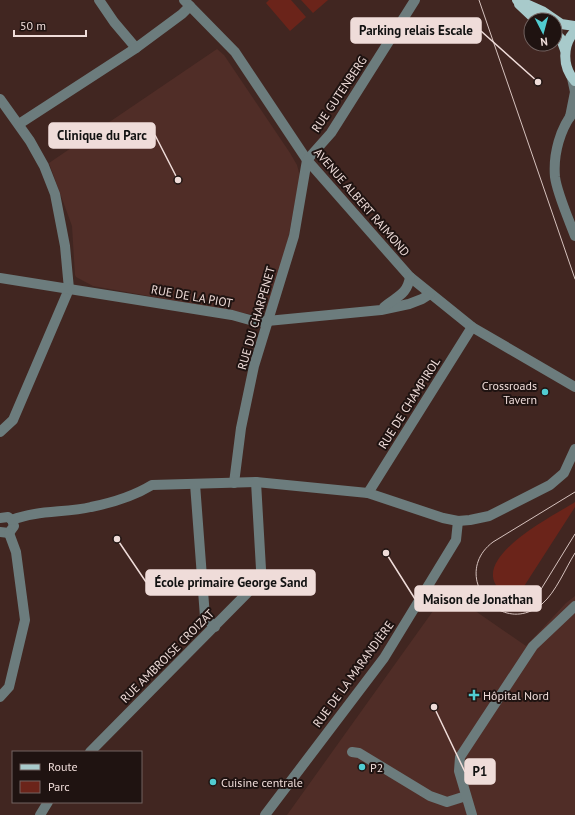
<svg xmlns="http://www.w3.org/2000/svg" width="575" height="815" viewBox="0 0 575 815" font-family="'PT Sans',sans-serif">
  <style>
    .built { fill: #502d27 }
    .green { fill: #6b241a }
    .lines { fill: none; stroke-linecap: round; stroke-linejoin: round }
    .minor { stroke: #6c7c7d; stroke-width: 10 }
    .major { stroke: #a8cacb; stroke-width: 10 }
    .tram { stroke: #d6c2be; stroke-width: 1 }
    .poi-dot { fill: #51ccd1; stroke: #1f1311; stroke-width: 1.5 }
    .labels { text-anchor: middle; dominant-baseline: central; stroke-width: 4; stroke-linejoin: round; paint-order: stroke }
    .street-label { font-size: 12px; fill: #efdcd9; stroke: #1f1311 }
    .poi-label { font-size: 12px; fill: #efdcd9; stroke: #1f1311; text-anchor: start }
    .leader { fill: none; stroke: #efdcd9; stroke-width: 1.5 }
    .callout-dot { fill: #efdcd9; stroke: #1f1311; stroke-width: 1.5 }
    .callout { fill: #efdcd9; stroke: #efdcd9; stroke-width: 1.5 }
    .callout-label { font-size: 13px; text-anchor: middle; font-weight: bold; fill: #111 }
  </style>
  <rect width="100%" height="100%" fill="#412621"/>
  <!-- built -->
  <g class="built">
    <polygon points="217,49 224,55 290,153 297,165 300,176 288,239 269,306 255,315 93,286 76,277 75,275 72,226 49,163"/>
    <polygon points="445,590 526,646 566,603 575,596 575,815 287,815 433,611"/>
  </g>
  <!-- green -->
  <g class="green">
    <polygon points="269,0 291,0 306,17 290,31 266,3"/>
    <polygon points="301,0 328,0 313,13"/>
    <path d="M575 502V507L521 591C515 594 507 596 501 591 466 559 555 515 575 502Z"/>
  </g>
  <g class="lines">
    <!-- minor -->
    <g class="minor">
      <polyline points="99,0 114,22 136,48"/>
      <polyline points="184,0 235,52 307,160 410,277 472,327 575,387"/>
      <polyline points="0,99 30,141 44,166 55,194 65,246 69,289 13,420 0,432"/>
      <path d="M575 110C560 128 553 154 555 177 557 193 569 220 575 236"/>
      <polyline points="570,117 575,92 572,78"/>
      <polyline points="19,124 136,48 182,14 190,6"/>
      <polyline points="0,278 232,315 257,322 381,310 409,304 422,299 430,294"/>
      <path d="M384 307C397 296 407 295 410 277"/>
      <polyline points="234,483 241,428 254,366 294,236 307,160 331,133 415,0"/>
      <polyline points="195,484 205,617 215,627"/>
      <polyline points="368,493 472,327"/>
      <polyline points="0,518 8,517 12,520 14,526 9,533 0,532"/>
      <path d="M12 520C37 510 65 513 91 507 111 503 134 496 152 485L256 482 368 493 443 518 458 521 470 520 489 516 550 485 564 473 575 449"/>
      <polyline points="0,697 9,687 25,620 16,552 9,533"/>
      <polyline points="90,752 260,580 261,569 256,482"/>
      <polyline points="352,752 359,753 430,796 447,802 466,796"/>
      <polyline points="40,815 48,802"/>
      <polyline points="265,815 384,658 456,540 458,521"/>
      <polyline points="472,815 459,771 460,757 533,646 575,606"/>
    </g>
    <!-- major -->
    <g class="major">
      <polyline points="517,0 542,11 561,24 575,26"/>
      <polyline points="519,4 536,20"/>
      <path d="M575 31C562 45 562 67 575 81"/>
      <polyline points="555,33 561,39 565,50"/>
    </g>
    <!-- tram -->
    <g class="tram">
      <polyline points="479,0 575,279"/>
      <path d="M575 492 493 542C449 575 500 639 542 604 556 592 565 569 575 553"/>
      <polyline points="504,607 519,607 535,599 575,534"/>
    </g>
  </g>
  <!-- markers -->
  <g class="poi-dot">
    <circle cx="545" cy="392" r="4"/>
    <path d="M472 689h4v4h4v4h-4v4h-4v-4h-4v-4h4z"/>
    <circle cx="362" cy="767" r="4"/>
    <circle cx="213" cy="782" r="4"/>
  </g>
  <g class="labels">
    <!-- street labels -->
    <g class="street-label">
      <text transform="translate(339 94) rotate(-56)">RUE GUTENBERG</text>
      <text transform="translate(362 202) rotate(49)">AVENUE ALBERT RAIMOND</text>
      <text transform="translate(192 296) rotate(10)">RUE DE LA PIOT</text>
      <text transform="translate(256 318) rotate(-74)">RUE DU CHARPENET</text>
      <text transform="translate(409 403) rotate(-58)">RUE DE CHAMPIROL</text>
      <text transform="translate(167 656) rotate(-45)">RUE AMBROISE CROIZAT</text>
      <text transform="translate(353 674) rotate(-54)">RUE DE LA MARANDIÈRE</text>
    </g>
    <!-- poi labels -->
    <g class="poi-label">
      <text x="537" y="385" text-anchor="end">Crossroads<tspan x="537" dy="14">Tavern</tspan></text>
      <text x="483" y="695">Hôpital Nord</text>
      <text x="370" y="767">P2</text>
      <text x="221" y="782">Cuisine centrale</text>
    </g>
  </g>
  <!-- callouts -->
  <path class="leader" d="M538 82L481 31M178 180L155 135M117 539L146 582M386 553L415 599M434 707L465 772"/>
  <g class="callout-dot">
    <circle cx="538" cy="82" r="4"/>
    <circle cx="178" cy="180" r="4"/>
    <circle cx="117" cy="539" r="4"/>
    <circle cx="386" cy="553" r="4"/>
    <circle cx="434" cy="707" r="4"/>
  </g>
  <g class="callout">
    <rect x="351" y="18" width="130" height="25" rx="4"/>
    <rect x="49" y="123" width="106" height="25" rx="4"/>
    <rect x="146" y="570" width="169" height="25" rx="4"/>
    <rect x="415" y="586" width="126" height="25" rx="4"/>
    <rect x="465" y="759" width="30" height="25" rx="4"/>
  </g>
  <g class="callout-label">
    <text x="416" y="35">Parking relais Escale</text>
    <text x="102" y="140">Clinique du Parc</text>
    <text x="231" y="587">École primaire George Sand</text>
    <text x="478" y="604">Maison de Jonathan</text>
    <text x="480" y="776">P1</text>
  </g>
  <!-- legend -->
  <rect x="12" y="751" width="130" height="52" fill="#1f1311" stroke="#726361"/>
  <rect x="20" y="764" width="20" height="6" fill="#a8cacb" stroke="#726361"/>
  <text x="48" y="771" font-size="12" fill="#efdcd9">Route</text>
  <rect x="20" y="781" width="20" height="12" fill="#6b241a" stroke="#726361"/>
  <text x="48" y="791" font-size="12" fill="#efdcd9">Parc</text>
  <!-- north arrow -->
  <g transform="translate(543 32) rotate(174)"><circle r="19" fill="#1f1311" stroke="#726361"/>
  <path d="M0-3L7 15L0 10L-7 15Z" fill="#51ccd1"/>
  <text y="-6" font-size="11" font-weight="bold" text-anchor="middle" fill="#efdcd9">N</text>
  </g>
  <!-- scale -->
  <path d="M14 30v6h72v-6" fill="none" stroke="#efdcd9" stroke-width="2"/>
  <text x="20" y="30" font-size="12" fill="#efdcd9" stroke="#1f1311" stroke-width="3" paint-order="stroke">50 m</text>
</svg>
